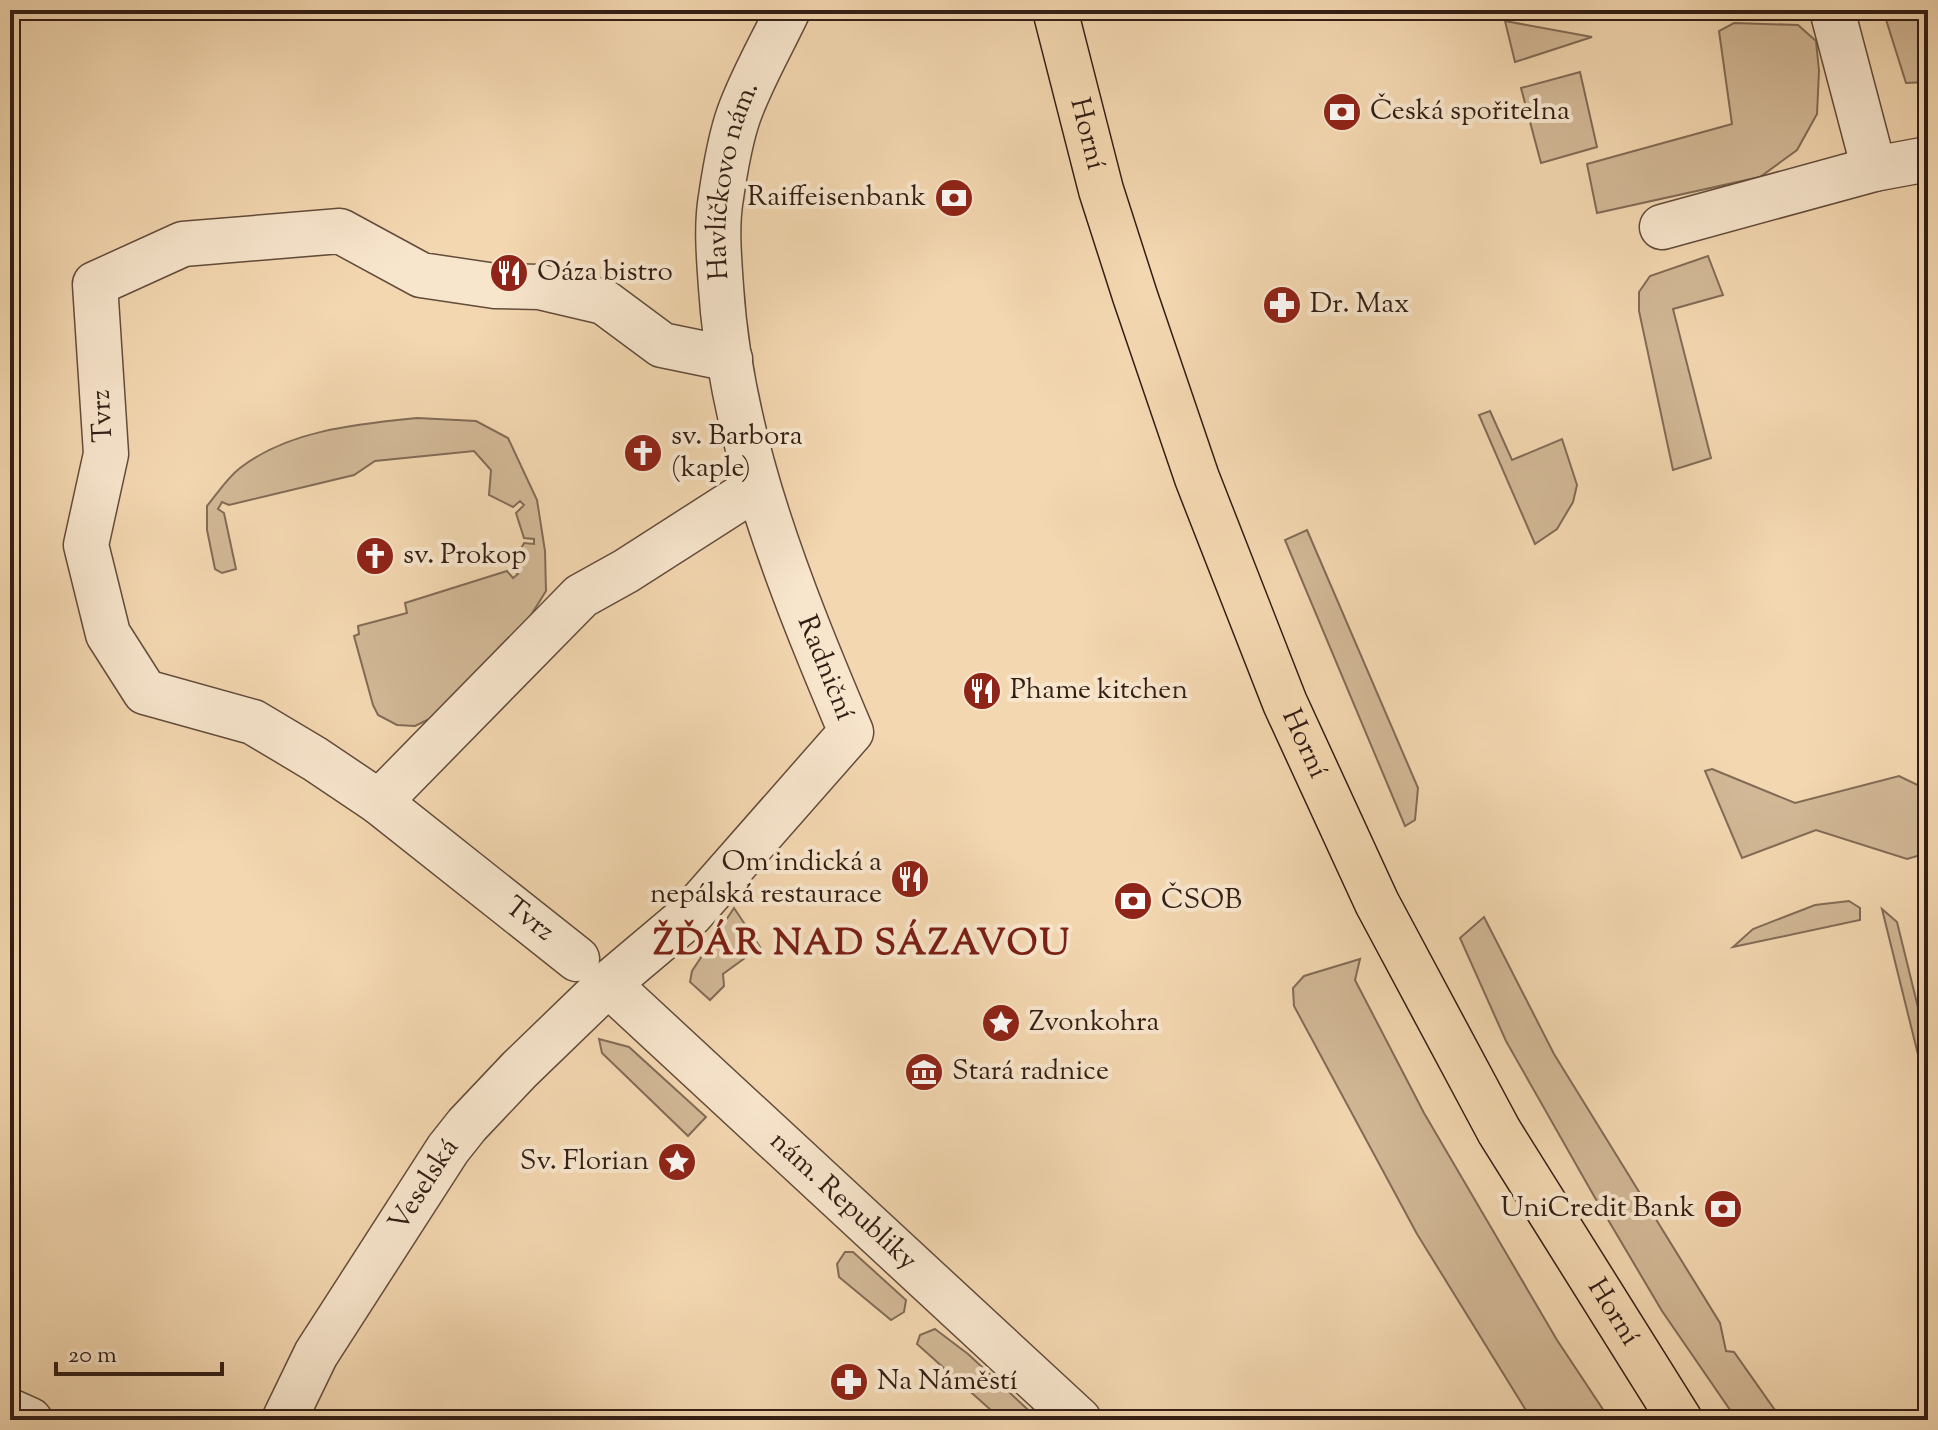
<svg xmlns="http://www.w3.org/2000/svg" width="1938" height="1430" viewBox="0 0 1938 1430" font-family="'Sorts Mill Goudy',serif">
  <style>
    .green { fill: #d2b896; stroke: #826b56; stroke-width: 2 }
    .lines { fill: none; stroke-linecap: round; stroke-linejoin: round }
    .minor-casing { stroke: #634c3c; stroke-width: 47 }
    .major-casing { stroke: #331e15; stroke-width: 47 }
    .minor { stroke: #f7e5cc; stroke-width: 44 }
    .major { stroke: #f3d7b0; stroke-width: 44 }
    .labels { text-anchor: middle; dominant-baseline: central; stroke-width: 8; stroke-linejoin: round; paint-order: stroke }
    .poi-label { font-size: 28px; fill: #331e15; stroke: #f7e5cc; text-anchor: start }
    .street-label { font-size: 28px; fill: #331e15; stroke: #f7e5cc }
    .district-label { font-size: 36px; font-weight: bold; letter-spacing: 2px; fill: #7a1f14; stroke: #f7e5cc }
  </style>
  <rect width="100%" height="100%" fill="#f3d7b0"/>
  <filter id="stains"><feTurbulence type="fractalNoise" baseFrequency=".0025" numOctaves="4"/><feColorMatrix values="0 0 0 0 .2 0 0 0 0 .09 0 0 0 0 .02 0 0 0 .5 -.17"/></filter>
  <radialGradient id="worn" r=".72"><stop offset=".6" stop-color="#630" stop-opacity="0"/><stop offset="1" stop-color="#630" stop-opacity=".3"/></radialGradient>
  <!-- green -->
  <g class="green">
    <polygon points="1883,10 1928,10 1928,82 1906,83"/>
    <polygon points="1505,21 1592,37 1515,62"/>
    <polygon points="1734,23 1798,25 1816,41 1819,71 1817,114 1797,150 1760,177 1597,213 1587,164 1732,124 1719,31"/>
    <polygon points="1580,72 1597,147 1541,163 1521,88"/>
    <polygon points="1708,256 1723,295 1673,309 1711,458 1673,470 1639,311 1639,292 1650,276"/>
    <polygon points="1490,411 1512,460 1562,439 1577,485 1573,502 1557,529 1535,544 1479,415"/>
    <path d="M417 418 476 421 508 438 537 500 545 551 546 591 501 663 450 709 415 726 397 725 378 715 373 705 354 636 359 634 358 626 407 613 405 603 507 571 513 578 518 574 511 567 524 543 534 544V539L524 538 516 513 524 505 520 501 513 507 489 495 491 470 474 451 375 461 354 475 229 505 222 502 218 509 224 513 236 569 222 573 215 569 207 530V506C217 494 227 478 240 468 289 430 358 424 417 418Z"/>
    <polygon points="1307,530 1418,788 1415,820 1405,826 1285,540"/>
    <polygon points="1712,769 1795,803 1899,776 1928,790 1928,853 1907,859 1816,830 1742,858 1705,771"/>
    <polygon points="1849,901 1860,908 1860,920 1733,947 1753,929 1815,905"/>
    <polygon points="734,908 760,947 723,974 724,986 710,1000 690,982 692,971"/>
    <polygon points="1882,909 1897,922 1928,1048 1928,1095"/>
    <polygon points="1484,917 1554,1054 1720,1323 1726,1351 1734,1352 1782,1420 1737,1420 1662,1311 1594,1196 1506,1041 1460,938"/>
    <polygon points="1360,959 1355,980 1424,1113 1557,1340 1610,1420 1532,1420 1417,1234 1294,1006 1293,988 1304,976"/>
    <polygon points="599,1039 629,1047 706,1117 688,1136 602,1053"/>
    <polygon points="845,1252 853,1252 906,1300 904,1312 891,1320 839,1277 837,1264"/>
    <polygon points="935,1329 968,1354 1039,1420 1002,1420 917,1344 920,1335"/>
  </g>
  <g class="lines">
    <!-- minor casing -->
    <g class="minor-casing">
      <g id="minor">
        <polyline points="1832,10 1874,169"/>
        <polyline points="1662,227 1874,169 1928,159"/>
        <polyline points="379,802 581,596 626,571 757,487"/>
        <polyline points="577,959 379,802 315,759 253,722 145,692 108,634 86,545 106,454 95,284 183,244 340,231 421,275 495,286 540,287 604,302 662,345 730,359"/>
        <path id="s1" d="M608 984 1079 1420"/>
        <polyline points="10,1411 30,1420"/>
        <path id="s2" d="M284 1420 316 1354 448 1149 467 1125 519 1070 608 984 691 914 851 732C791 590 731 443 721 287 719 258 716 226 721 197 725 170 730 139 739 114 752 78 772 44 788 10"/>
      </g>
    </g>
    <!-- major casing -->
    <g class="major-casing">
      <g id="major">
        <path id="s3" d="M1055 10 1101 190 1135 296 1197 478 1285 703 1377 903 1499 1131 1680 1420"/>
      </g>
    </g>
    <!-- minor -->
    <use href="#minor" class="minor"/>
    <!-- major -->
    <use href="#major" class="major"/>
  </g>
  <!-- icons -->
  <defs>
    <g id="bank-disc" transform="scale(2)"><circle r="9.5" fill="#8f2418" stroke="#f7e5cc"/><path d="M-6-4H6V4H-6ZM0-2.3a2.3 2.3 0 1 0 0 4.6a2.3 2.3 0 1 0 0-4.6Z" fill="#fff"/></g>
    <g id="restaurant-disc" transform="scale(2)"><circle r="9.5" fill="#8f2418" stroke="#f7e5cc"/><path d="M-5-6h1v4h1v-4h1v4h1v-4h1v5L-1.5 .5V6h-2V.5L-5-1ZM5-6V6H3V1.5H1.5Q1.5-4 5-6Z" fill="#fff"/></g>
    <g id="pharmacy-disc" transform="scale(2)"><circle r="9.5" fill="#8f2418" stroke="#f7e5cc"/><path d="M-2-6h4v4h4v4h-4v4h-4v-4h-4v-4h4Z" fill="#fff"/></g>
    <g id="church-disc" transform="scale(2)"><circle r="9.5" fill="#8f2418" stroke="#f7e5cc"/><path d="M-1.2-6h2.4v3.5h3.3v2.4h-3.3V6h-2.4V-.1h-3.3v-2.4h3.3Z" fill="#fff"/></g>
    <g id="sight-disc" transform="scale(2)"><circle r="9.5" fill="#8f2418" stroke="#f7e5cc"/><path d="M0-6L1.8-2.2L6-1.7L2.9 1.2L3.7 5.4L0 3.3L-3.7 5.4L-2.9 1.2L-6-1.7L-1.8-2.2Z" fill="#fff"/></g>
    <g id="museum-disc" transform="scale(2)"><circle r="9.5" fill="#8f2418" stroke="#f7e5cc"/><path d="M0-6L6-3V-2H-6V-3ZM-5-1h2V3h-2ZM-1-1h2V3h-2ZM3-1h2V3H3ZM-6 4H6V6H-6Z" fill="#fff"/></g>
  </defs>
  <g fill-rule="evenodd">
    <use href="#bank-disc" x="1342" y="112"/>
    <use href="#bank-disc" x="954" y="198"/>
    <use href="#restaurant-disc" x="509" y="273"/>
    <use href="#pharmacy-disc" x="1282" y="305"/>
    <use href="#church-disc" x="643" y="453"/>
    <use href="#church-disc" x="375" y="556"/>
    <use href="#restaurant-disc" x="982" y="691"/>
    <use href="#restaurant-disc" x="910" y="879"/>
    <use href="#bank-disc" x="1133" y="901"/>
    <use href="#sight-disc" x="1001" y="1023"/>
    <use href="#museum-disc" x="924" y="1072"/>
    <use href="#sight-disc" x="677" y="1162"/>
    <use href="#bank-disc" x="1723" y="1209"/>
    <use href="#pharmacy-disc" x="849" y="1382"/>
  </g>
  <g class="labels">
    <!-- poi labels -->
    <g class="poi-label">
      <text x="1370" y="112">Česká spořitelna</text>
      <text x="926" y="198" text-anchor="end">Raiffeisenbank</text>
      <text x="537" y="273">Oáza bistro</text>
      <text x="1310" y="305">Dr. Max</text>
      <text x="671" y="437">sv. Barbora<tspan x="671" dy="32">(kaple)</tspan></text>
      <text x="403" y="556">sv. Prokop</text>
      <text x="1010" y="691">Phame kitchen</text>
      <text x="882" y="863" text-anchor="end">Om indická a<tspan x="882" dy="32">nepálská restaurace</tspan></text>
      <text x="1161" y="901">ČSOB</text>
      <text x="1029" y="1023">Zvonkohra</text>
      <text x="952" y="1072">Stará radnice</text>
      <text x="649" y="1162" text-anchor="end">Sv. Florian</text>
      <text x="1695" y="1209" text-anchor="end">UniCredit Bank</text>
      <text x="877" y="1382">Na Náměstí</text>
    </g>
    <!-- street labels -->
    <g class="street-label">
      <text stroke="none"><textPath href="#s3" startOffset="128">Horní</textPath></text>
      <text stroke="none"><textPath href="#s2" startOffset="1472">Havlíčkovo nám.</textPath></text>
      <text transform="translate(103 416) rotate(-93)">Tvrz</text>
      <text transform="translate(825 668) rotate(68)">Radniční</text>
      <text stroke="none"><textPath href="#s3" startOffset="776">Horní</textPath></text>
      <text transform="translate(529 920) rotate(38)">Tvrz</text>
      <text stroke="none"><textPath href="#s2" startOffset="274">Veselská</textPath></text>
      <text stroke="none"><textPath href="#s1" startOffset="320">nám. Republiky</textPath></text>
      <text stroke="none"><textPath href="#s3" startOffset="1424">Horní</textPath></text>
    </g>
    <!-- district labels -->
    <g class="district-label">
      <text x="862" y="945">ŽĎÁR NAD SÁZAVOU</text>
    </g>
  </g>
  <!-- margin -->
  <rect width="1938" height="1430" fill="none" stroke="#f3d7b0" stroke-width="40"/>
  <rect x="12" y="12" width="1914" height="1406" fill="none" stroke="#331e15" stroke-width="4"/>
  <rect x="20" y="20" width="1898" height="1390" fill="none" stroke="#331e15" stroke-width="2"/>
  <!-- scale -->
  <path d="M56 1362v12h166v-12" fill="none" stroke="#331e15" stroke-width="4"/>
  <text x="68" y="1362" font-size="24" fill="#331e15" stroke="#f7e5cc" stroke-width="6" paint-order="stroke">20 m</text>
  <rect width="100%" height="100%" filter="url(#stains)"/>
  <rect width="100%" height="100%" fill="url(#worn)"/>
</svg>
